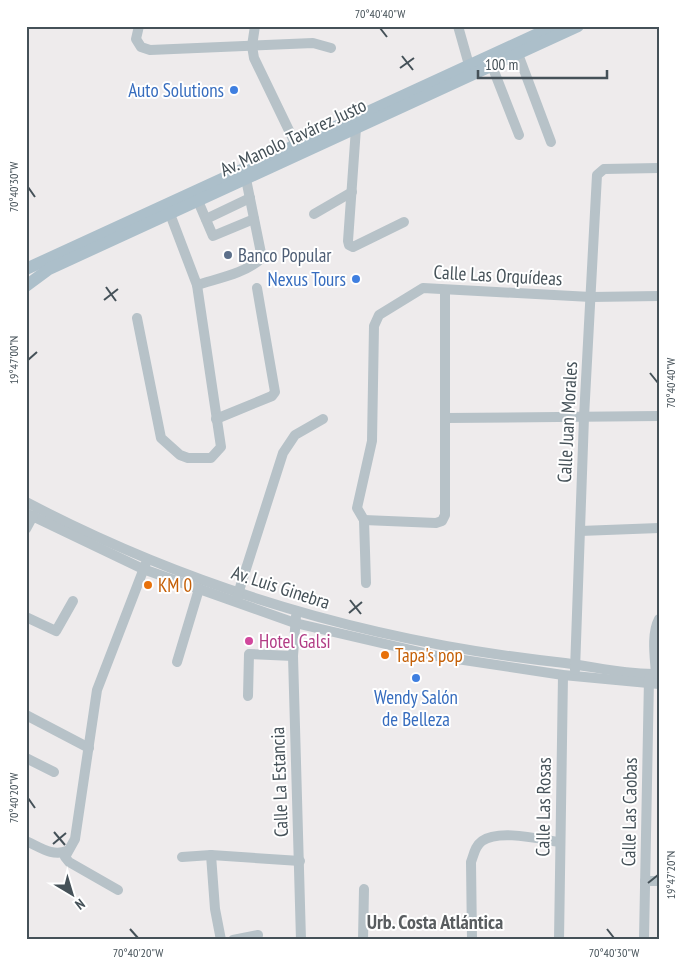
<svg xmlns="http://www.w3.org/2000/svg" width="685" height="966" viewBox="0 0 685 966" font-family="'PT Sans Narrow',sans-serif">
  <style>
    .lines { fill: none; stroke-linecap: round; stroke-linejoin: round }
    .minor { stroke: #b7c2c8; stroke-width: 10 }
    .major { stroke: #acbfca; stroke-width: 12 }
    .ticks { fill: none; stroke: #455158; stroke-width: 2 }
    .shop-dot { fill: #3f7fe0; stroke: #fff; stroke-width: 2 }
    .service-dot { fill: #5c6f8a; stroke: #fff; stroke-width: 2 }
    .food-dot { fill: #e8710a; stroke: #fff; stroke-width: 2 }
    .hotel-dot { fill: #d1479c; stroke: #fff; stroke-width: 2 }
    .labels { text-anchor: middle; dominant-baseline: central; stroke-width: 4; stroke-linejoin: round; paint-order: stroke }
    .shop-label { font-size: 19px; fill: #366cbe; stroke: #fff; text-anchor: end }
    .street-label { font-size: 19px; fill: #455158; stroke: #fff }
    .service-label { font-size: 19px; fill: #4e5e75; stroke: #fff; text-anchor: start }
    .food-label { font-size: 19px; fill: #c56008; stroke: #fff; text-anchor: start }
    .hotel-label { font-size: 19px; fill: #b23c85; stroke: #fff; text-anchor: start }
    .neighbourhood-label { font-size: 20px; font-weight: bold; fill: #595d60; stroke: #fff }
    .neatline { fill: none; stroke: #455158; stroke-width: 2 }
    .ticks-label { font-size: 12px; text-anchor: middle; fill: #455158 }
  </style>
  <rect width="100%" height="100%" fill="#eeebec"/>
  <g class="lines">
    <!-- minor -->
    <g class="minor">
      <polyline points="139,26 136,39 141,47 150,50 313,43 331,48"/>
      <polyline points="255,26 252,46 254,58 296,145"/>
      <polyline points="458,26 471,72"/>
      <polyline points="518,54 551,142"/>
      <polyline points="492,66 519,135"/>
      <polyline points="356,128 348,241 349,245 353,247 404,222"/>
      <polyline points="198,201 213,236 254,219"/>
      <polyline points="314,214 352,192"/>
      <polyline points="206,219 250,198"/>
      <path d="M197 285C219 278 244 274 262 258L246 179"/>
      <polyline points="137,318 161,438 180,455 188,458 211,458 221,447 197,285 170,214"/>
      <polyline points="446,418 659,416"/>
      <polyline points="216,419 272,396 275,392 257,288"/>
      <path d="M26 502C194 590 377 643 565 663 596 667 628 675 659 674"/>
      <polyline points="26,513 143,569 295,623 437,656 563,675 659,684"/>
      <polyline points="364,520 357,508 372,441 374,326 379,315 423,288 591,297 659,296"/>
      <polyline points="26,529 33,516"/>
      <polyline points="580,531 659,528"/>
      <polyline points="366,583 364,520 436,523 442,521 445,515 445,290"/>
      <polyline points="237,597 283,453 295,435 323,419"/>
      <polyline points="296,616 293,656 301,940"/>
      <polyline points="26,617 56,631 73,601"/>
      <polyline points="177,662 199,589"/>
      <polyline points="575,670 584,417 597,175 604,169 659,168"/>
      <path d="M656 674C655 658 651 634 659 619"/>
      <polyline points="248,696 249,654 293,656"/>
      <polyline points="26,715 89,748"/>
      <polyline points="26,758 54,772"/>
      <path d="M26 841C40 847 52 857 67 851"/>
      <polyline points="211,855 215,909 221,940"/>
      <polyline points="182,857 211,855 300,861"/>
      <polyline points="645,881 659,881"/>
      <polyline points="118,890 69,862 65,857 75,839 97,690 146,563"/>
      <polyline points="233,940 258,935"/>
      <polyline points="363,940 364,889"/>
      <path d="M472 940 471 862C474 854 475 846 482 841 499 829 539 839 559 842"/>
      <polyline points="559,940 563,675"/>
      <polyline points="644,940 649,678"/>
    </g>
    <!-- major -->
    <g class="major">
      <polyline points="26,269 555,26"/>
      <polyline points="26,286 49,269 578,26"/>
    </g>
  </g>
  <!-- ticks -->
  <path class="ticks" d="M380 28 387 37M402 56 413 70M400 68 414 58M28 187 35 197M106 287 116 301M104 300 118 289M28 360 37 352M650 373 658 383M350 600 361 614M349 613 362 602M28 798 35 808M54 832 65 845M53 844 66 833M648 883 658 875M130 929 138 938M607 929 614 938"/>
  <!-- markers -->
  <g class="shop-dot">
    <circle cx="234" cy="90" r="5"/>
    <circle cx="356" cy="279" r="5"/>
    <circle cx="416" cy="678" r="5"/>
  </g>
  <circle class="service-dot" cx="228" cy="255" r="5"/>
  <g class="food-dot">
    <circle cx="148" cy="585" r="5"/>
    <circle cx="385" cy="655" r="5"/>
  </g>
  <circle class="hotel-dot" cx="249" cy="641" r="5"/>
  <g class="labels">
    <!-- shop labels -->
    <g class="shop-label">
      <text x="224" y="90">Auto Solutions</text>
      <text x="346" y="279">Nexus Tours</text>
      <text x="416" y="697" text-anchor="middle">Wendy Salón<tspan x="416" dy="22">de Belleza</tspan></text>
    </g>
    <!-- street labels -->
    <g class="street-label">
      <text transform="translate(293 137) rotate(-25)">Av. Manolo Tavárez Justo</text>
      <text transform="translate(498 275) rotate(3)">Calle Las Orquídeas</text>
      <text transform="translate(567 422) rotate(-87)">Calle Juan Morales</text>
      <text transform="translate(281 587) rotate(18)">Av. Luis Ginebra</text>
      <text transform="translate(279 782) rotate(-92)">Calle La Estancia</text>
      <text transform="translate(543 807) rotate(-89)">Calle Las Rosas</text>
      <text transform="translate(629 812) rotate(-89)">Calle Las Caobas</text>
    </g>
    <!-- service labels -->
    <g class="service-label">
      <text x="238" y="255">Banco Popular</text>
    </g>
    <!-- food labels -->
    <g class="food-label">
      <text x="158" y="585">KM 0</text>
      <text x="395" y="655">Tapa's pop</text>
    </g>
    <!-- hotel labels -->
    <g class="hotel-label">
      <text x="259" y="641">Hotel Galsi</text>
    </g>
    <!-- neighbourhood labels -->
    <g class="neighbourhood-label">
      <text x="435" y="922">Urb. Costa Atlántica</text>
    </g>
  </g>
  <!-- border -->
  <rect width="685" height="966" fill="none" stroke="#ffffff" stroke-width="55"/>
  <!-- north arrow -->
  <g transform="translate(72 894) rotate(142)" stroke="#ffffff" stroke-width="4" paint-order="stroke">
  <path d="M0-4L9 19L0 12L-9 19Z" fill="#455158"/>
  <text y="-8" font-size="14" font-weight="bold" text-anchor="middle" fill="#455158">N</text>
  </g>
  <!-- scale -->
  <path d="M478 70v8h129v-8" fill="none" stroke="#455158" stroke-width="2.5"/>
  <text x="485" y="70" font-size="15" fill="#455158" stroke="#ffffff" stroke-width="4" paint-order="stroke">100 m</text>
  <rect x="28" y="28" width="630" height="910" class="neatline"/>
  <g class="ticks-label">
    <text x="380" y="18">70°40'40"W</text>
    <text transform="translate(14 187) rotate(-90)" y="4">70°40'30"W</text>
    <text transform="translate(14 360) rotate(-90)" y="4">19°47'00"N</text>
    <text transform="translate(671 383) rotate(-90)" y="4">70°40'40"W</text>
    <text transform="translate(14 798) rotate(-90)" y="4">70°40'20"W</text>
    <text transform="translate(671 875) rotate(-90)" y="4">19°47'20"N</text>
    <text x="138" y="957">70°40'20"W</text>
    <text x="614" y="957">70°40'30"W</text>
  </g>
</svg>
